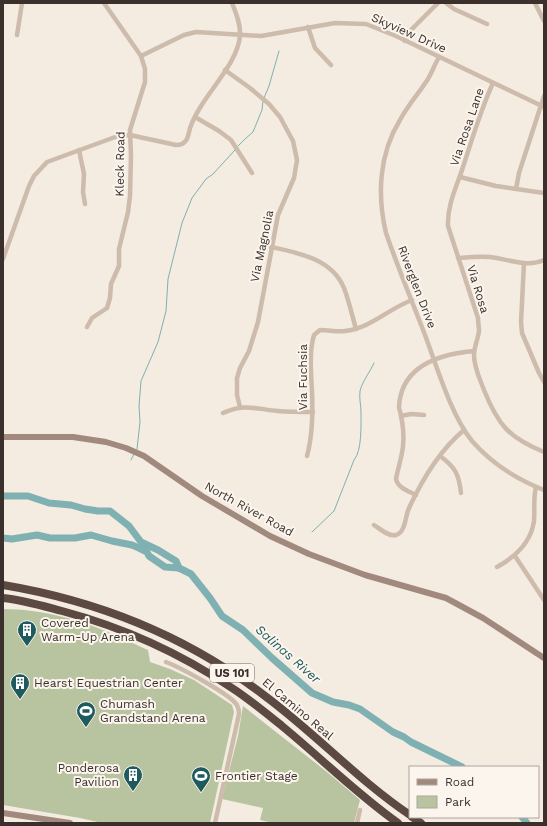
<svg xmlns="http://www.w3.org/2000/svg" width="547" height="826" viewBox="0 0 547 826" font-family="'Work Sans',sans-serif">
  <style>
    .green { fill: #b8c4a0 }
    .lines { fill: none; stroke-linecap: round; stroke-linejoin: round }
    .stream { stroke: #7fb0b2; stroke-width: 1 }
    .river { stroke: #7fb0b2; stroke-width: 7 }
    .minor { stroke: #cdbbac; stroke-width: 4.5 }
    .secondary { stroke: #a18a7d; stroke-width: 6 }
    .motorway { stroke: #5c4a42; stroke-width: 8 }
    .labels { text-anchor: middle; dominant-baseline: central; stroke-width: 4; stroke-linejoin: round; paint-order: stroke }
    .shield { fill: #fbf5ee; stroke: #756b66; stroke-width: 1 }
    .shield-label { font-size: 11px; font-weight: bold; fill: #3b302b }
    .street-label { font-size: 12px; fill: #3b302b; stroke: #fbf5ee }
    .poi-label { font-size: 12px; fill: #3b302b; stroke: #fbf5ee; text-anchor: start }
    .water-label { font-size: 13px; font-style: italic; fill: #1f5a5e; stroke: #fbf5ee }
  </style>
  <rect width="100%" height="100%" fill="#f4ebe1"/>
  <!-- green -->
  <g class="green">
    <path d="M3 609C41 609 82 620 117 636 128 640 138 646 148 650L150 662 170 669 194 680 232 705 234 712 210 823H102L80 818 3 805Z"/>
    <polygon points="243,706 327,772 360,800 354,823 273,823 260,820 263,808 222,799 238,736"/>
  </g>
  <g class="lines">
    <!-- stream -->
    <g class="stream">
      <polyline points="264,98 269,86 279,51"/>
      <polyline points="237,147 245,139 253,132 262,110 263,101"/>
      <polyline points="137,449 140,422 139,406 141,381 158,342 166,311 168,279 182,223 192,198 206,179 213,174 235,150"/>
      <polyline points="131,460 134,454"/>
      <path d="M312 532 334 511 354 460C362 451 361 425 361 412 361 405 359 399 360 391 362 382 370 372 374 363"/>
    </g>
    <!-- river -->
    <g class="river">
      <polyline points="3,496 28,496 49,503 71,505 85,509 98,511 110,511 129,526 141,542 158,550 171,558 176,561 179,568"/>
      <polyline points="3,538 12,539 37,535 50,538 75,538 91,535 112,541 132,545 139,548 147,552 149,556 165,567 179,568 191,574 210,598 222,616 243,630 272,658 312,693 333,702 349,705 360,709 393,732 404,737 411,742 462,767"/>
      <polyline points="522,817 527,823"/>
    </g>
    <!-- minor -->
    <g class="minor">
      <polyline points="446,3 454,9 487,24"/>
      <polyline points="535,3 544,21"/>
      <polyline points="308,27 315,48 331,65"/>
      <polyline points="17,35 22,3"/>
      <polyline points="405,41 411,30 438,3"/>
      <polyline points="141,56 184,35 196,32 261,36 335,23 366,24 396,36 544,107"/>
      <path d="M439 57C435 64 432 72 428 79 419 93 408 105 400 120 379 154 377 195 386 233 398 268 412 301 425 335 437 367 451 415 472 441 492 464 516 479 544 490"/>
      <polyline points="225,70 250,88 269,104 280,117 293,141 297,160 294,178 278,215 258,322 249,351 240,368 237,378 237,395 240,407"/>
      <path d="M493 83C480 111 472 140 462 170 456 188 447 206 448 226L478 318C478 322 479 327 479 331 478 339 474 347 474 355 474 368 480 379 484 390 498 425 509 438 544 452"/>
      <polyline points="195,117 219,131 231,140 252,173"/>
      <polyline points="79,150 84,174 83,192 85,204"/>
      <polyline points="460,177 496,186 544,193"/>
      <polyline points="516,189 519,173 544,96"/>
      <path d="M271 247C299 253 332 259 344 288 349 301 352 315 356 329"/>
      <path d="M458 258C469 257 479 256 490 257 508 259 527 268 544 260"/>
      <path d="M3 259 29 186 34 176 47 162 118 136 130 135 176 145C187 145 188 137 190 128 201 96 237 67 240 36 241 25 236 13 232 3"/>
      <polyline points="524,263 521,322 522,333 539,373 544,382"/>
      <polyline points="87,327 92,318 107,308 110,298 111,284 119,266 119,249 128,212 130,196 131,156 130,130 145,82 145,69 141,56 104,3"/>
      <path d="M223 413C244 403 256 409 278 411 289 412 301 412 313 412"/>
      <polyline points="401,416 411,414 424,415"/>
      <path d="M307 456C313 434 313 413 312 391 311 373 309 352 314 335L320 330C329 330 337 332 345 331 371 328 388 309 412 300"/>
      <path d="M440 456C455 467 459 474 461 493"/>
      <path d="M416 495C408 491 398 488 396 479 398 468 402 457 403 446 404 436 403 425 401 416 401 413 399 410 399 407 401 365 440 354 474 351"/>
      <path d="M374 525C380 529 389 537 396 535 406 532 405 516 409 508 422 480 440 450 464 430"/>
      <polyline points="515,556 544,600"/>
      <path d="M497 567C515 557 531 543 534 521 535 509 533 499 536 487"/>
      <path d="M166 662C179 667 230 694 237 705 238 707 239 711 239 714L215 823"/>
      <polyline points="357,823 360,810"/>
    </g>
    <!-- secondary -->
    <g class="secondary">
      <polyline points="3,437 73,437 106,442 126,448 144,456 202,496 270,536 309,554 365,575 446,598 483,618 544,658"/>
      <polyline points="3,813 70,823"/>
    </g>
    <!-- motorway -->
    <g class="motorway">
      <path d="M3 585C99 601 188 637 265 696 315 733 358 780 410 815"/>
      <path d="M3 598C23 600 43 606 62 611 122 627 180 653 232 688 249 699 266 713 282 726 321 758 357 794 398 823"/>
      <polyline points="412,817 421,823"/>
    </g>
  </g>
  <!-- icons -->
  <defs>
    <g id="building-pin" transform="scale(1)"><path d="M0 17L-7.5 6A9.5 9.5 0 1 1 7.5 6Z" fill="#1f5a5e" stroke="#fbf5ee"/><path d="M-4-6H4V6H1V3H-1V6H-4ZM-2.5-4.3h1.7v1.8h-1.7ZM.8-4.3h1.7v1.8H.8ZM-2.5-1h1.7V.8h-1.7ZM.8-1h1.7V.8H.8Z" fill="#fff"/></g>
    <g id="stadium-pin" transform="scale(1)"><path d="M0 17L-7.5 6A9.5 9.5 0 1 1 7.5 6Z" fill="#1f5a5e" stroke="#fbf5ee"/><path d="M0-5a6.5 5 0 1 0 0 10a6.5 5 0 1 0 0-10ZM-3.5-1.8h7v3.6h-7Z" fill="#fff"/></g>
  </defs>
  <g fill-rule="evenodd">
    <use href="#building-pin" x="27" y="630"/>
    <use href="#building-pin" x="20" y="683"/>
    <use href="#stadium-pin" x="86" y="711"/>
    <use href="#building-pin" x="133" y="775"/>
    <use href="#stadium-pin" x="201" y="776"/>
  </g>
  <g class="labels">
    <!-- shield labels -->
    <rect class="shield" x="210" y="664" width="44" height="18" rx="3"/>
    <g class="shield-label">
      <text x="232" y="673">US 101</text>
    </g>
    <!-- street labels -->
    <g class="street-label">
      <text transform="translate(409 33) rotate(24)">Skyview Drive</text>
      <text transform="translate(467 127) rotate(-71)">Via Rosa Lane</text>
      <text transform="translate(120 164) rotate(-89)">Kleck Road</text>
      <text transform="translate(262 246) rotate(-78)">Via Magnolia</text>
      <text transform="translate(417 287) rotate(69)">Riverglen Drive</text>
      <text transform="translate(478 289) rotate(73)">Via Rosa</text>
      <text transform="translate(303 377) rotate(-90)">Via Fuchsia</text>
      <text transform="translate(249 509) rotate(29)">North River Road</text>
      <text transform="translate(298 709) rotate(40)">El Camino Real</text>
    </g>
    <!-- poi labels -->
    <g class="poi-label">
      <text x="41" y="623">Covered<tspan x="41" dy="14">Warm-Up Arena</tspan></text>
      <text x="34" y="683">Hearst Equestrian Center</text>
      <text x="100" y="704">Chumash<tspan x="100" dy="14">Grandstand Arena</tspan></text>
      <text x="119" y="768" text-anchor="end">Ponderosa<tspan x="119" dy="14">Pavilion</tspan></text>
      <text x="215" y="776">Frontier Stage</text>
    </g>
    <!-- water labels -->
    <g class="water-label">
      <text transform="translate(288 654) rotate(41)">Salinas River</text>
    </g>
  </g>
  <!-- border -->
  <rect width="547" height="826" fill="none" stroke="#3b302b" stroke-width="8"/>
  <!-- legend -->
  <rect x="409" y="766" width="130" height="52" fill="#fbf5ee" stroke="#aea6a0"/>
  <rect x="417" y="779" width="20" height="6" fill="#a18a7d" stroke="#aea6a0"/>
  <text x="445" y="786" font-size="12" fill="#3b302b">Road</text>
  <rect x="417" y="796" width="20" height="12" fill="#b8c4a0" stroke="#aea6a0"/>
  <text x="445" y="806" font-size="12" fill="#3b302b">Park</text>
</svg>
